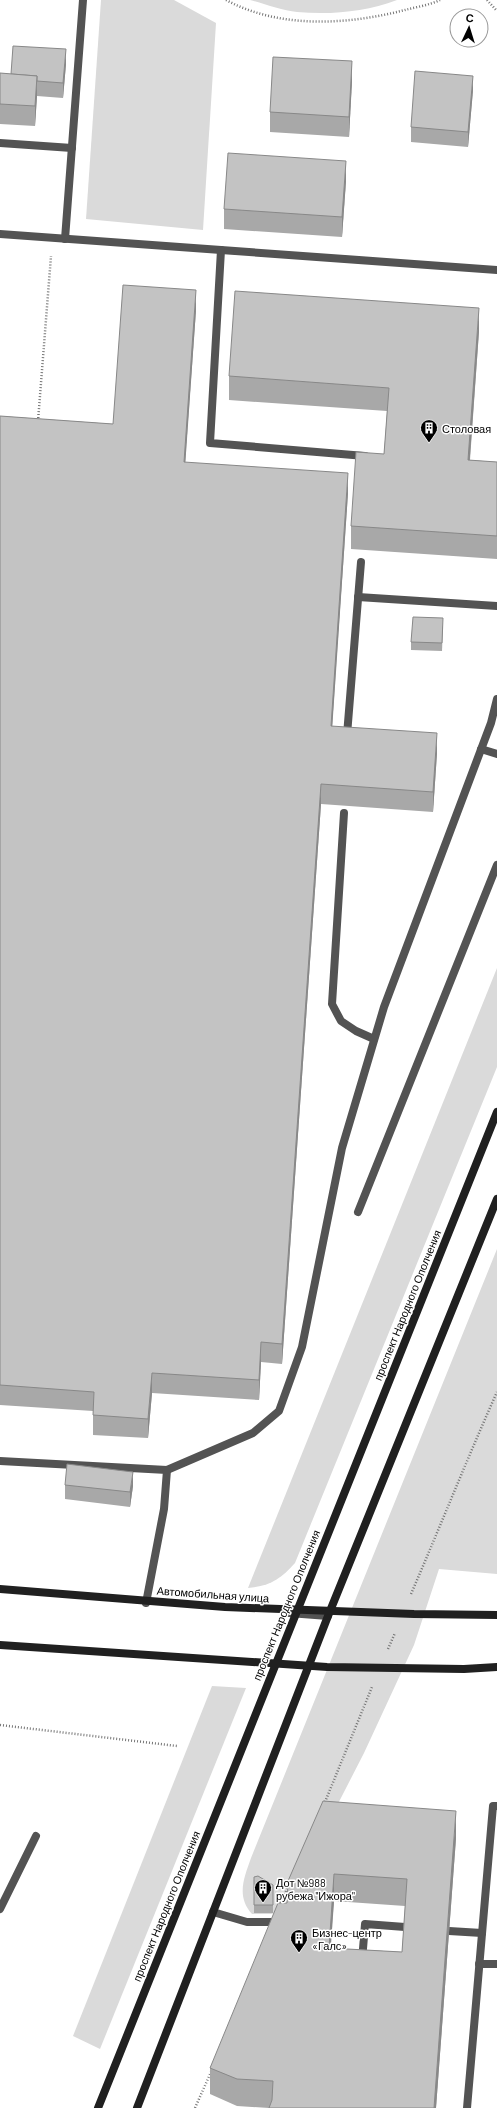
<svg xmlns="http://www.w3.org/2000/svg" width="497" height="2108" viewBox="0 0 497 2108" font-family="Barlow,sans-serif">
  <style>
    .green { fill: #dadada }
    .lines { fill: none; stroke-linecap: round; stroke-linejoin: round }
    .path { stroke: #757575; stroke-width: 2.5; stroke-dasharray: 1 2; stroke-linecap: butt }
    .service { stroke: #535353; stroke-width: 8 }
    .minor { stroke: #535353; stroke-width: 8 }
    .secondary { stroke: #202020; stroke-width: 8 }
    .secondary-bridge { stroke: #202020; stroke-width: 8 }
    .wall { fill: #a8a8a8; fill-rule: evenodd }
    .shaded-wall { fill: #888 }
    .building { fill: #c3c3c3; stroke: #888; fill-rule: evenodd }
    .labels { text-anchor: middle; dominant-baseline: central; stroke-width: 3; stroke-linejoin: round; paint-order: stroke }
    .poi-label { font-size: 11px; fill: #000; stroke: #fff; text-anchor: start }
    .street-label { font-size: 11px; fill: #000; stroke: #fff }
  </style>
  <rect width="100%" height="100%" fill="#fff"/>
  <!-- green -->
  <g class="green">
    <polygon points="101,0 174,0 216,23 203,230 86,219"/>
    <path d="M250 0H397C365 12 331 15 297 12 282 11 265 4 250 0Z"/>
    <path d="M497 968V1067L295 1563C281 1579 270 1586 248 1588Z"/>
    <path d="M497 1249V1574L439 1569 414 1645 364 1753 304 1870 286 1911 271 1914H252C236 1896 244 1878 251 1858Z"/>
    <polygon points="212,1686 246,1688 100,2049 73,2036"/>
  </g>
  <g class="lines">
    <!-- path -->
    <g class="path">
      <path d="M226 0C280 29 347 25 405 10 416 7 430 5 440 0"/>
      <polyline points="487,0 497,11"/>
      <polyline points="38,421 51,256"/>
      <path d="M411 1594C440 1527 467 1459 497 1392"/>
      <polyline points="388,1649 395,1633"/>
      <polyline points="0,1725 177,1746"/>
      <polyline points="325,1802 372,1687"/>
      <polyline points="281,1903 289,1884"/>
      <polyline points="195,2108 211,2072"/>
    </g>
    <!-- service -->
    <g class="service">
      <polyline points="0,143 72,148"/>
      <polyline points="0,234 497,270"/>
      <polyline points="65,239 83,0"/>
      <polyline points="221,250 210,443 365,456"/>
      <polyline points="358,597 497,606"/>
      <polyline points="347,735 361,562"/>
      <polyline points="481,749 497,754"/>
      <polyline points="344,813 332,1004 341,1021 356,1031 374,1039"/>
      <polyline points="358,1212 497,865"/>
      <polyline points="0,1461 167,1470 253,1433 279,1411 302,1347 342,1148 384,1007 491,723 497,699"/>
      <polyline points="146,1603 164,1509 167,1470"/>
      <polyline points="0,1909 36,1836"/>
      <polyline points="213,1912 247,1922 281,1922"/>
      <polyline points="449,1931 482,1933"/>
      <polyline points="362,1961 365,1924 405,1927"/>
      <polyline points="479,1964 497,1964"/>
      <polyline points="467,2108 493,1806 497,1806"/>
    </g>
    <!-- minor -->
    <polyline class="minor" points="289,1613 328,1616"/>
    <!-- secondary -->
    <g class="secondary">
      <polyline points="98,2108 497,1112"/>
      <polyline points="137,2108 328,1616 497,1199"/>
    </g>
    <!-- secondary-bridge -->
    <g class="secondary-bridge">
      <polyline points="0,1589 225,1607 414,1614 497,1615"/>
      <polyline points="0,1645 327,1667 464,1669 497,1667"/>
    </g>
  </g>
  <!-- wall -->
  <g class="wall">
    <polygon points="66,64 63,98 37,96 35,126 0,124 0,73 11,74"/>
    <polygon points="352,81 349,137 270,132 270,112"/>
    <polygon points="473,90 468,147 411,142 411,127"/>
    <polygon points="346,181 342,237 224,229 224,209"/>
    <polygon points="196,310 185,463 348,493 332,726 437,753 433,812 321,804 282,1364 261,1362 259,1400 152,1393 148,1438 93,1435 93,1411 0,1405 0,416 113,424"/>
    <polygon points="479,331 470,460 497,462 497,559 351,549 351,526 384,454 387,411 229,400 229,376"/>
    <polygon points="443,626 442,651 411,650 411,642"/>
    <polygon points="65,1485 133,1486 130,1507 65,1499"/>
    <path d="M456 1838 436 2108H269L237 2106 210 2094V2068L287 1903 288 1881ZM334 1901 405 1906 402 1952 330 1948Z"/>
    <polygon points="254,1877 273,1885 273,1913 254,1913"/>
  </g>
  <!-- shaded-wall -->
  <g class="shaded-wall">
    <polygon points="66,49 66,64 63,98 63,83"/>
    <polygon points="352,61 352,81 349,137 349,117"/>
    <polygon points="37,76 37,96 35,126 35,106"/>
    <polygon points="473,76 473,90 468,147 468,132"/>
    <polygon points="346,161 346,181 342,237 342,217"/>
    <polygon points="196,290 196,310 184,482 184,462"/>
    <polygon points="479,308 479,331 468,483 468,460"/>
    <polygon points="348,473 348,493 331,746 331,726"/>
    <polygon points="437,733 437,753 433,812 433,792"/>
    <polygon points="321,784 321,804 282,1364 282,1344"/>
    <polygon points="261,1342 261,1362 259,1400 259,1380"/>
    <polygon points="152,1373 152,1393 148,1438 148,1419"/>
    <polygon points="133,1472 133,1486 130,1507 130,1492"/>
    <polygon points="456,1811 456,1838 436,2108 434,2108"/>
    <polygon points="334,1874 334,1901 329,1974 329,1948"/>
  </g>
  <!-- building -->
  <g class="building">
    <polygon points="13,46 66,49 63,83 37,81 37,76 11,74"/>
    <polygon points="273,57 352,61 349,117 270,112"/>
    <polygon points="415,71 473,76 468,132 411,127"/>
    <polygon points="0,73 37,76 35,106 0,104"/>
    <polygon points="228,153 346,161 342,217 224,209"/>
    <polygon points="123,285 196,290 184,462 348,473 331,726 437,733 433,792 321,784 282,1344 261,1342 259,1380 152,1373 148,1419 93,1415 94,1392 0,1385 0,416 113,424"/>
    <polygon points="235,291 479,308 468,460 497,462 497,536 351,526 356,452 384,454 389,388 229,376"/>
    <polygon points="413,617 443,618 442,643 411,642"/>
    <polygon points="67,1464 133,1472 130,1492 65,1485"/>
    <path d="M323 1801 456 1811 434 2108H269L272 2100 273 2081 237 2079 210 2068 278 1903H287L288 1881ZM334 1874 407 1879 402 1952 329 1948Z"/>
    <polygon points="258,1876 273,1885 273,1905 254,1905 254,1877"/>
  </g>
  <!-- icons -->
  <defs>
    <g id="building-pin" transform="scale(0.9)"><path d="M0 17L-7.5 6A9.5 9.5 0 1 1 7.5 6Z" fill="#000" stroke="#fff"/><path d="M-4-6H4V6H1V3H-1V6H-4ZM-2.5-4.3h1.7v1.8h-1.7ZM.8-4.3h1.7v1.8H.8ZM-2.5-1h1.7V.8h-1.7ZM.8-1h1.7V.8H.8Z" fill="#fff"/></g>
  </defs>
  <g fill-rule="evenodd">
    <use href="#building-pin" x="429" y="428"/>
    <use href="#building-pin" x="263" y="1888"/>
    <use href="#building-pin" x="299" y="1938"/>
  </g>
  <g class="labels">
    <!-- poi labels -->
    <g class="poi-label">
      <text x="442" y="428">Столовая</text>
      <text x="276" y="1882">Дот №988<tspan x="276" dy="13">рубежа "Ижора"</tspan></text>
      <text x="312" y="1932">Бизнес-центр<tspan x="312" dy="13">«Галс»</tspan></text>
    </g>
    <!-- street labels -->
    <g class="street-label">
      <text transform="translate(407 1305) rotate(-68)">проспект Народного Ополчения</text>
      <text transform="translate(213 1594) rotate(4)">Автомобильная улица</text>
      <text transform="translate(286 1605) rotate(-68)">проспект Народного Ополчения</text>
      <text transform="translate(166 1906) rotate(-68)">проспект Народного Ополчения</text>
    </g>
  </g>
  <!-- north arrow -->
  <g transform="translate(469 28) rotate(4)"><circle r="19" fill="#ffffff" stroke="#999999"/>
  <path d="M0-3L7 15L0 10L-7 15Z" fill="#000000"/>
  <text y="-6" font-size="11" font-weight="bold" text-anchor="middle" fill="#000000">С</text>
  </g>
</svg>
